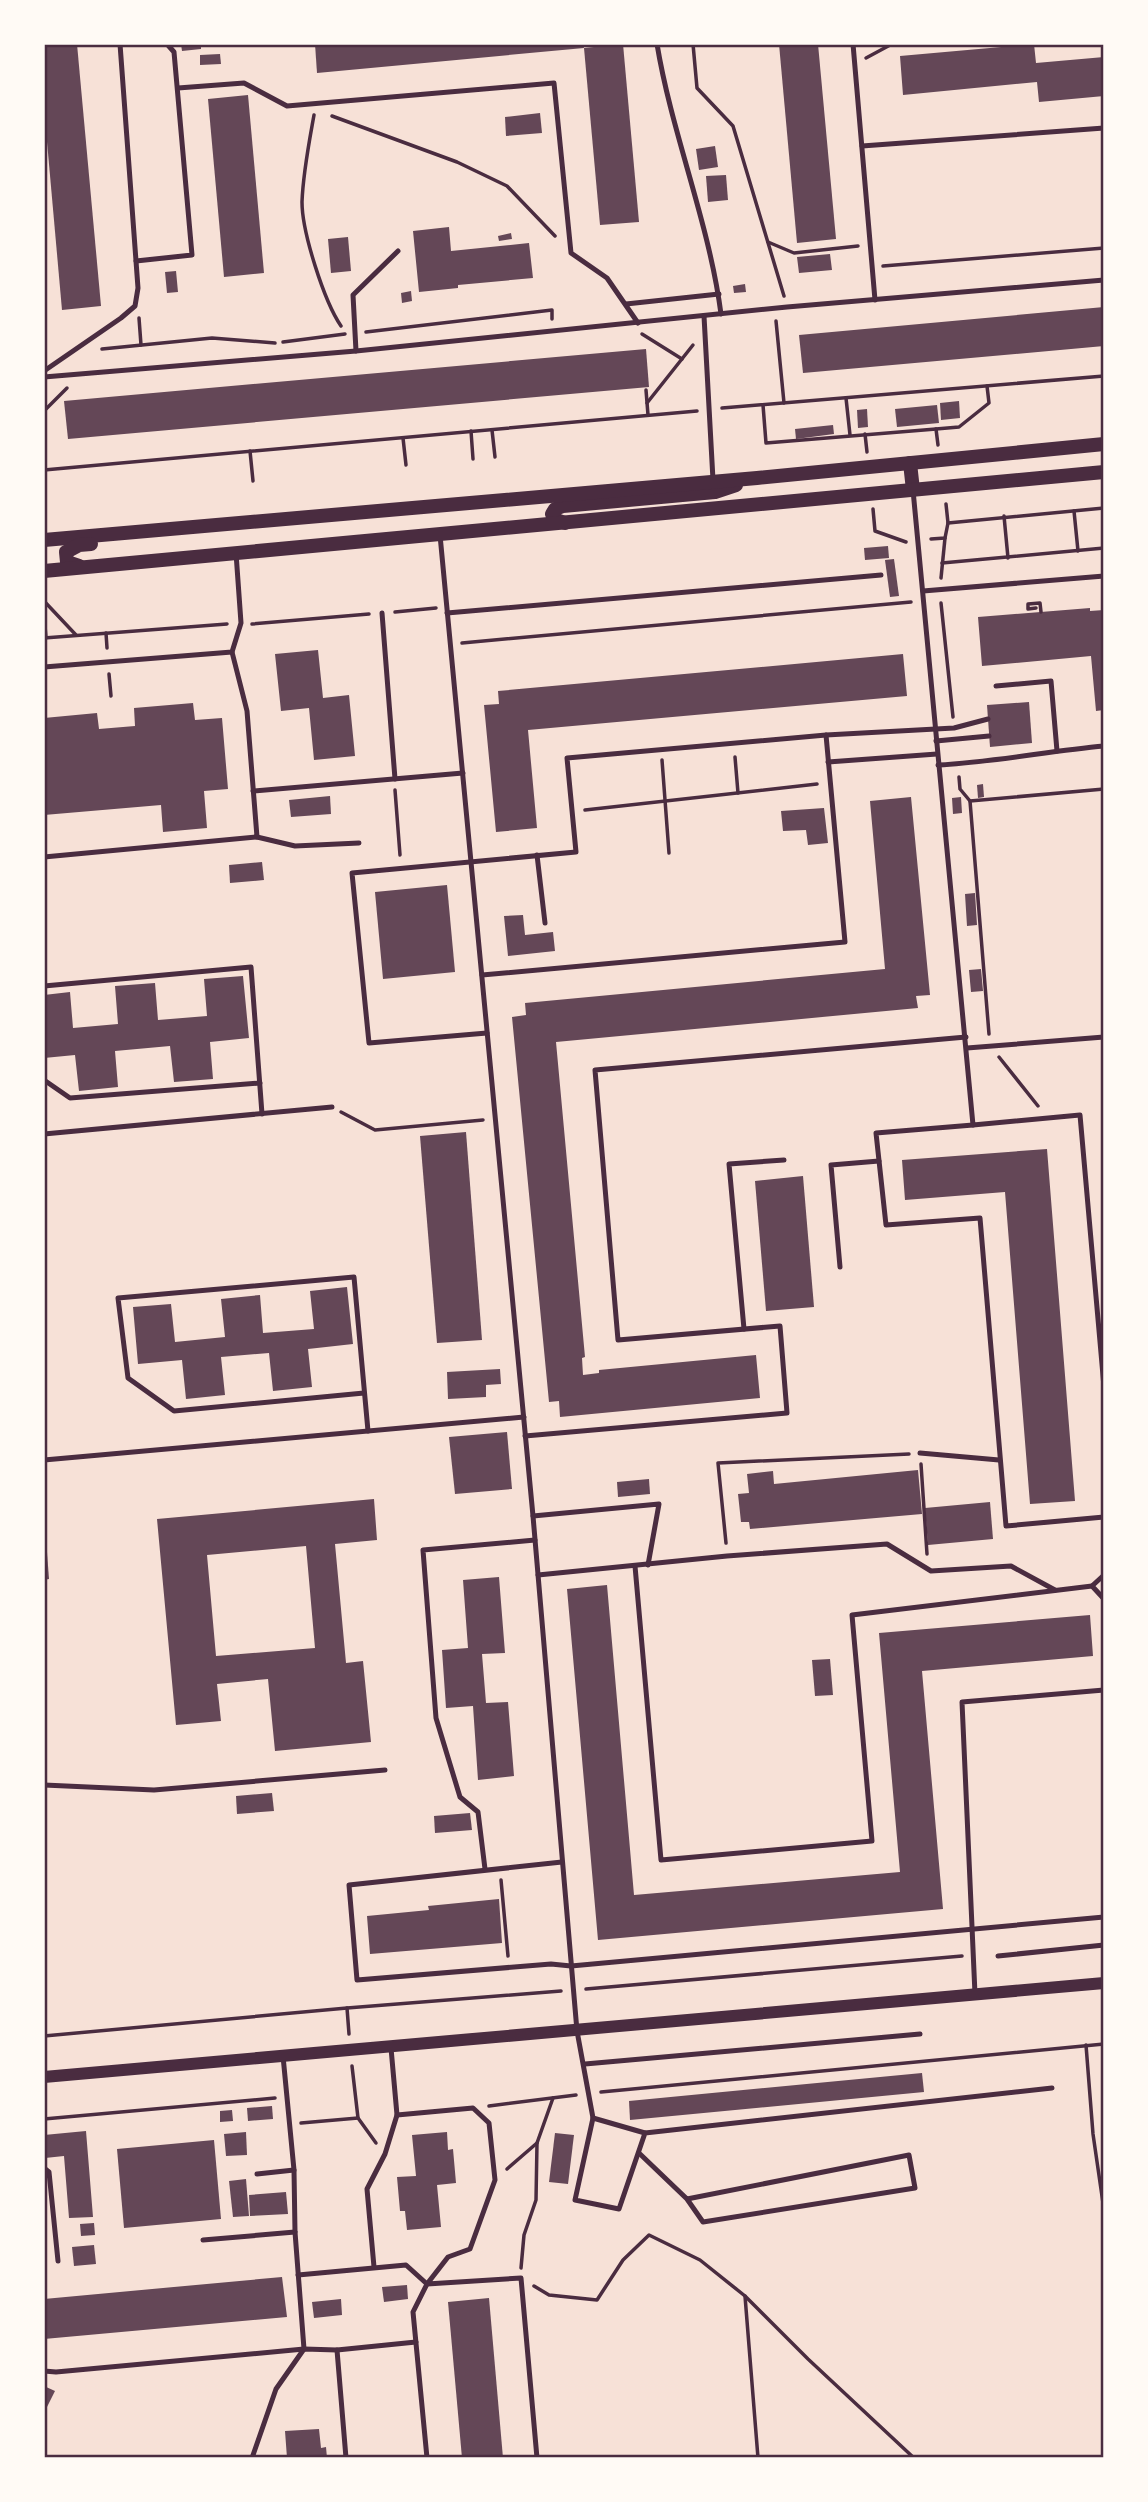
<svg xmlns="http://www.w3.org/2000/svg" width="1148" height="2502" viewBox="0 0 1148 2502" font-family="Roboto,sans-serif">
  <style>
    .building { fill: #644757; fill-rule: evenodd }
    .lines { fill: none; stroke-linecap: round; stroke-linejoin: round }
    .path { stroke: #4a2c40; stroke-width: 3.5 }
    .service { stroke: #4a2c40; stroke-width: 5 }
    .tertiary { stroke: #4a2c40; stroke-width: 12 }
    .secondary { stroke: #4a2c40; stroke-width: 14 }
    .neatline { fill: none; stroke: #4a2c40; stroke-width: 2.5 }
  </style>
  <rect width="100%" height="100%" fill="#f7e1d7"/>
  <!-- building -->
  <g class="building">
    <polygon points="44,44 77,44 101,306 62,310 44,108"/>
    <polygon points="181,44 201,44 201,49 182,51"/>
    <polygon points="315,44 583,44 584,48 317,73"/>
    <polygon points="623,44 639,222 600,225 584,48"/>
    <polygon points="779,44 818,44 836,239 797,243"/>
    <polygon points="1034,44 1036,63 1104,57 1104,96 1039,102 1037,82 903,95 900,56"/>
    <polygon points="220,54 221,64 200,65 200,55"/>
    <polygon points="248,95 264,273 224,277 208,99"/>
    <polygon points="540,113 542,133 506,136 505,117"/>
    <polygon points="715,146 718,167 699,170 696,149"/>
    <polygon points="726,175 728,200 708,202 706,176"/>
    <polygon points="449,227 451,251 529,243 533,278 458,285 458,288 419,292 413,231"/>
    <polygon points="511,233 512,239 499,241 498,236"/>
    <polygon points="348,237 351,271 331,273 328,239"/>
    <polygon points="830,254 832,270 799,273 797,257"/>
    <polygon points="176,271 178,292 167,293 165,272"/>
    <polygon points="745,284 746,292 734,293 733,286"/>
    <polygon points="411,291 412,301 402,303 401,293"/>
    <polygon points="1104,307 1104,346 803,373 799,335"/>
    <polygon points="646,349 649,387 68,439 64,401"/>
    <polygon points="959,401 960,418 941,420 940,403"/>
    <polygon points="937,405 939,423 897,427 895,409"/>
    <polygon points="867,409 868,427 858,428 857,410"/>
    <polygon points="833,425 834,434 796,439 795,429"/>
    <polygon points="888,546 889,558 865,560 864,548"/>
    <polygon points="894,559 899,596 890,597 885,560"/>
    <polygon points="1090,608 1090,611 1104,610 1104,710 1096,711 1091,656 982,666 978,617"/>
    <polygon points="318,650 323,698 349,695 355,756 314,760 309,708 281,711 275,654"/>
    <polygon points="903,654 907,696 528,730 537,828 496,832 484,705 499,704 498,691"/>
    <polygon points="1029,702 1032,743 990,747 987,705"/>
    <polygon points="193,703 195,720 222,718 228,789 204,791 207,828 163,832 161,805 44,815 44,718 97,713 99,729 135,726 134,708"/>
    <polygon points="983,784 984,797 978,798 977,785"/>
    <polygon points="330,796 331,814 291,817 289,800"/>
    <polygon points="911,797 930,995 916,996 918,1008 556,1042 585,1357 582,1358 583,1375 599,1373 599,1370 756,1355 760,1398 560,1417 559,1401 549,1402 512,1017 526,1015 525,1003 885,969 870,801"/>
    <polygon points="961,797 962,813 953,814 952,798"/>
    <polygon points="824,808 828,843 808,845 806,830 783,831 781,811"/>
    <polygon points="262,862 264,880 230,883 229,865"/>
    <polygon points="447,885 455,972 383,979 375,892"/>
    <polygon points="975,893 977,925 967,926 965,894"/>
    <polygon points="523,915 525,935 553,932 555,951 508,956 504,916"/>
    <polygon points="981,969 983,991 971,992 969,970"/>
    <polygon points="243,976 249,1038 210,1042 213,1079 174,1082 170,1046 115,1051 118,1087 79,1091 75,1055 44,1058 44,995 70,992 73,1028 118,1024 115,986 155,983 158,1020 207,1016 204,979"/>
    <polygon points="466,1132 482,1340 437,1343 420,1136"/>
    <polygon points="1047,1149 1075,1501 1030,1504 1005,1192 905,1200 902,1160"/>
    <polygon points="803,1176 814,1307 766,1311 755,1181"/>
    <polygon points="347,1287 353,1344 308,1349 312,1387 273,1391 269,1353 221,1357 225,1395 186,1399 182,1360 138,1364 133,1307 171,1304 175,1342 225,1337 221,1299 260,1295 263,1333 314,1329 310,1291"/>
    <polygon points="500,1369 501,1384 486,1385 486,1397 448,1399 447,1372"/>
    <polygon points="507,1432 512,1489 455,1494 449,1437"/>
    <polygon points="918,1470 922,1514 750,1529 749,1522 741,1522 738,1494 749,1493 747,1474 773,1471 774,1484"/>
    <polygon points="649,1479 650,1494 618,1497 617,1482"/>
    <path d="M374 1499 377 1540 335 1544 346 1663 363 1661 371 1742 275 1751 268 1679 217 1684 221 1721 176 1725 157 1519ZM306 1546 315 1648 216 1656 207 1555Z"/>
    <polygon points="990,1502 993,1539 928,1545 925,1508"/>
    <polygon points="44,1539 46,1539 49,1579 44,1580"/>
    <polygon points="499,1577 505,1653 482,1654 486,1703 508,1702 514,1776 478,1780 473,1706 446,1708 442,1650 468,1648 463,1580"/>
    <polygon points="607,1585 634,1895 900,1872 879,1633 1090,1615 1093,1656 922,1671 943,1909 598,1940 567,1589"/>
    <polygon points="830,1659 833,1695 815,1696 812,1660"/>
    <polygon points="272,1793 274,1811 237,1814 236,1796"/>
    <polygon points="470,1813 472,1830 435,1833 434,1816"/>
    <polygon points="499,1899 502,1943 370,1954 367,1916 429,1910 428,1906"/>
    <polygon points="922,2073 924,2092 630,2120 629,2101"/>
    <polygon points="272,2106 273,2119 248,2121 247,2108"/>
    <polygon points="232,2110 233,2121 220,2122 220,2111"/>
    <polygon points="86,2131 93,2217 69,2218 64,2156 45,2158 44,2135"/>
    <polygon points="246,2132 247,2155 226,2156 224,2134"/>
    <polygon points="447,2132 448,2150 453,2149 456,2183 437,2185 441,2227 407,2230 405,2211 400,2211 397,2177 416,2176 412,2135"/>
    <polygon points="555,2133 574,2135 568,2184 549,2182"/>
    <polygon points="214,2140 221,2219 124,2228 117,2149"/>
    <polygon points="246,2179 249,2216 233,2217 229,2181"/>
    <polygon points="286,2192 288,2214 250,2216 249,2195"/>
    <polygon points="94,2223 95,2235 81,2236 80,2224"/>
    <polygon points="94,2245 96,2264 74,2266 72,2247"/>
    <polygon points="282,2277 287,2317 44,2339 44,2299"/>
    <polygon points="407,2285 408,2299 384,2302 382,2287"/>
    <polygon points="489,2298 503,2458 462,2458 448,2302"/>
    <polygon points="341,2299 342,2315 314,2318 312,2302"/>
    <polygon points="44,2386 55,2391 46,2409 44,2408"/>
    <polygon points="319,2429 321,2448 326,2447 327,2458 287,2458 285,2431"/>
  </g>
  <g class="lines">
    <!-- path -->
    <g class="path">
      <polyline points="693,44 697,88 733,126 784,296"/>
      <polyline points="866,58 892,44"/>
      <path d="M314 115C309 143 303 173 302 202 302 232 324 301 341 326"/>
      <polyline points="332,116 457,162 507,186 555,236"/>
      <polyline points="768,242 794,253 858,246"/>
      <polyline points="883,266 1104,248"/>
      <polyline points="139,318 141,345"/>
      <polyline points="776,321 784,403"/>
      <polyline points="366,332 552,310 552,319"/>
      <polyline points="642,334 682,359"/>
      <polyline points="283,342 345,334"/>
      <polyline points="102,349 212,338 275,343"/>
      <polyline points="646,390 648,415"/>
      <polyline points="846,398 850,435"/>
      <polyline points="647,403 693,345"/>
      <polyline points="763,405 766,443 936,429 959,427 989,403 987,386"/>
      <polyline points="722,408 1104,376"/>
      <polyline points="44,411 67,388"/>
      <polyline points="936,429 938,445"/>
      <polyline points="492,430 495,457"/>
      <polyline points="471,431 473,459"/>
      <polyline points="865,434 867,452"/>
      <polyline points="403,438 406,465"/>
      <polyline points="250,451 253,481"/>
      <polyline points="44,457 45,470"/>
      <polyline points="44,470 697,411"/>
      <polyline points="873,509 875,531 906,542"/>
      <polyline points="1074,511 1078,551"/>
      <polyline points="1004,516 1008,558"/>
      <polyline points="948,523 1104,508"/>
      <polyline points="931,539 945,538 948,523 946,504"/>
      <polyline points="942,563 1104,548"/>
      <polyline points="941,578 945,538"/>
      <polyline points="44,601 76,635"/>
      <polyline points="941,603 953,717"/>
      <polyline points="1036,608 1028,609 1028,604 1040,603 1041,612"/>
      <polyline points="395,612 436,608"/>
      <polyline points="44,614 46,638"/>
      <polyline points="252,624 369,614"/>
      <polyline points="106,633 107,648"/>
      <polyline points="44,638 227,624"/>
      <polyline points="462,643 911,602"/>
      <polyline points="109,674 111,696"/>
      <polyline points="735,757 738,793"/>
      <polyline points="662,760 669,853"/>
      <polyline points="959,777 960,789 970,801 989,1034"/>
      <polyline points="395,790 400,855"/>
      <polyline points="970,801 1104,789"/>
      <polyline points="585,810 817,784"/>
      <polyline points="999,1057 1038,1106"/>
      <polyline points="341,1112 375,1130 483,1120"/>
      <polyline points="921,1464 927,1554"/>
      <polyline points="726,1543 718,1463 909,1454"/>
      <polyline points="501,1880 508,1956"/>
      <polyline points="586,1989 962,1956"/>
      <polyline points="347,2008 349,2034"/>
      <polyline points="44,2036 347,2008 561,1991"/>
      <polyline points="1086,2045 1093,2134 1104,2210"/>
      <polyline points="352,2066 358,2118 376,2143"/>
      <polyline points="601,2092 1104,2044"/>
      <polyline points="489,2106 576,2095"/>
      <polyline points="44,2119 275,2098"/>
      <polyline points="301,2123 358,2118"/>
      <polyline points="507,2169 537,2143"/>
      <polyline points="521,2268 524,2235 536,2200 537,2143 553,2098"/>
      <polyline points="534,2286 549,2295 597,2300 623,2260 649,2235 700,2260 745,2296 808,2359 914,2458"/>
      <polyline points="745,2296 758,2458"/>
    </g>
    <!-- service -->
    <g class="service">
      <path d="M657 44C672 135 709 222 721 314"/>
      <polyline points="853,44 875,300"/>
      <polyline points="178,88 244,83 287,106 554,83 571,253 607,278 638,323"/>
      <polyline points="862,146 1104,128"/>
      <polyline points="136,261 192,255 174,52 167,44"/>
      <polyline points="626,304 719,294"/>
      <polyline points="704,316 713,480"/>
      <polyline points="356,351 353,295 398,251"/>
      <polyline points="44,371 121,318 135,306 138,288 120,44"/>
      <polyline points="44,377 356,351 787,307 1104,280"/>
      <polyline points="913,490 973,1125 1080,1115 1104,1387"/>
      <polyline points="440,535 533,1516 577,2031 593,2118 575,2200 619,2209 645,2133 1052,2088"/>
      <polyline points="923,591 1104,576"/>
      <polyline points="382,613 395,779"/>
      <polyline points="447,613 881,575"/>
      <polyline points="44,667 232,652 241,623 236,553"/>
      <polyline points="996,686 1051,681 1057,751"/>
      <polyline points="936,741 989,736"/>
      <polyline points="828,762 937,754"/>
      <path d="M938 765C994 762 1049 751 1104 746"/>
      <polyline points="253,791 463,773"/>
      <polyline points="257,837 295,846 359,843"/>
      <polyline points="537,855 545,923"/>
      <polyline points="44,857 257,837 247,711 232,652"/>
      <polyline points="482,975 845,942 826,735"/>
      <polyline points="44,986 251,967 262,1114"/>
      <polyline points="487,1033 369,1043 352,873 576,852 567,758 826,735 954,728 988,719"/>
      <polyline points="967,1048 1104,1037"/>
      <polyline points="44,1080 70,1098 260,1083"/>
      <polyline points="973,1125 876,1133 886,1225 980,1218 1006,1526 1104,1517"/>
      <polyline points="44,1134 332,1107"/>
      <polyline points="840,1267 831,1165 879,1161"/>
      <polyline points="744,1329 729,1164 784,1160"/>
      <polyline points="364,1393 174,1411 128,1378 118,1298 354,1277 368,1431"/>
      <polyline points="525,1436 787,1413 780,1326 618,1340 595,1070 966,1037"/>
      <polyline points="920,1453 999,1460"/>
      <polyline points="44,1460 524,1417"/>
      <polyline points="533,1516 659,1504 648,1565"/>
      <polyline points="635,1566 661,1860 872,1841 852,1615 1092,1586"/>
      <polyline points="538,1575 727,1556 887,1544 931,1571 1011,1566 1055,1590"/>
      <polyline points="1104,1575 1092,1586 1104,1599"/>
      <polyline points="44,1785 154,1790 385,1770"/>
      <polyline points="562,1862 349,1885 357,1980 551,1964 571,1966 1104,1917"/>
      <polyline points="485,1869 478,1812 460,1797 436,1718 423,1550 535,1540"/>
      <polyline points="998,1956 1104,1945"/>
      <polyline points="975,1994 962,1702 1104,1690"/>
      <polyline points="585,2064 920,2034"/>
      <polyline points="397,2115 473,2108 489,2123 495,2180 470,2249 448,2257 427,2284 521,2278 537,2458"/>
      <polyline points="593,2118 645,2133"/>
      <polyline points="640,2154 687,2199 909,2155 915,2188 703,2222 687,2199"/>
      <polyline points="44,2168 49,2172 58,2261"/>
      <polyline points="257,2174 294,2170"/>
      <polyline points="203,2240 295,2232"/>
      <polyline points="374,2267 367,2189 385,2154 397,2115 391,2048"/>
      <polyline points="298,2275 406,2265 427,2284 413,2312 427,2458"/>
      <polyline points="337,2350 346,2458"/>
      <polyline points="44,2371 56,2372 304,2349 337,2350 416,2342"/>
      <polyline points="252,2458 276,2389 304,2349 295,2232 294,2170 283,2056"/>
    </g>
    <!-- tertiary -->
    <polyline class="tertiary" points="44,2077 1104,1983"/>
    <!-- secondary -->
    <g class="secondary">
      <polyline points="910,463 913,490"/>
      <polyline points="565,523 554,519 552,514 555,509 563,506 715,492 736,485"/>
      <polyline points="44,540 757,478 1104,444"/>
      <polyline points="79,566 67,562 66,552 79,545 91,544"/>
      <polyline points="44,571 1104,472"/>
    </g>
  </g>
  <!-- border -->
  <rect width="1148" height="2502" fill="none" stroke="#fffaf5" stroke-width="91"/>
  <rect x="46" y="46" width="1056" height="2410" class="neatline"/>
</svg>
